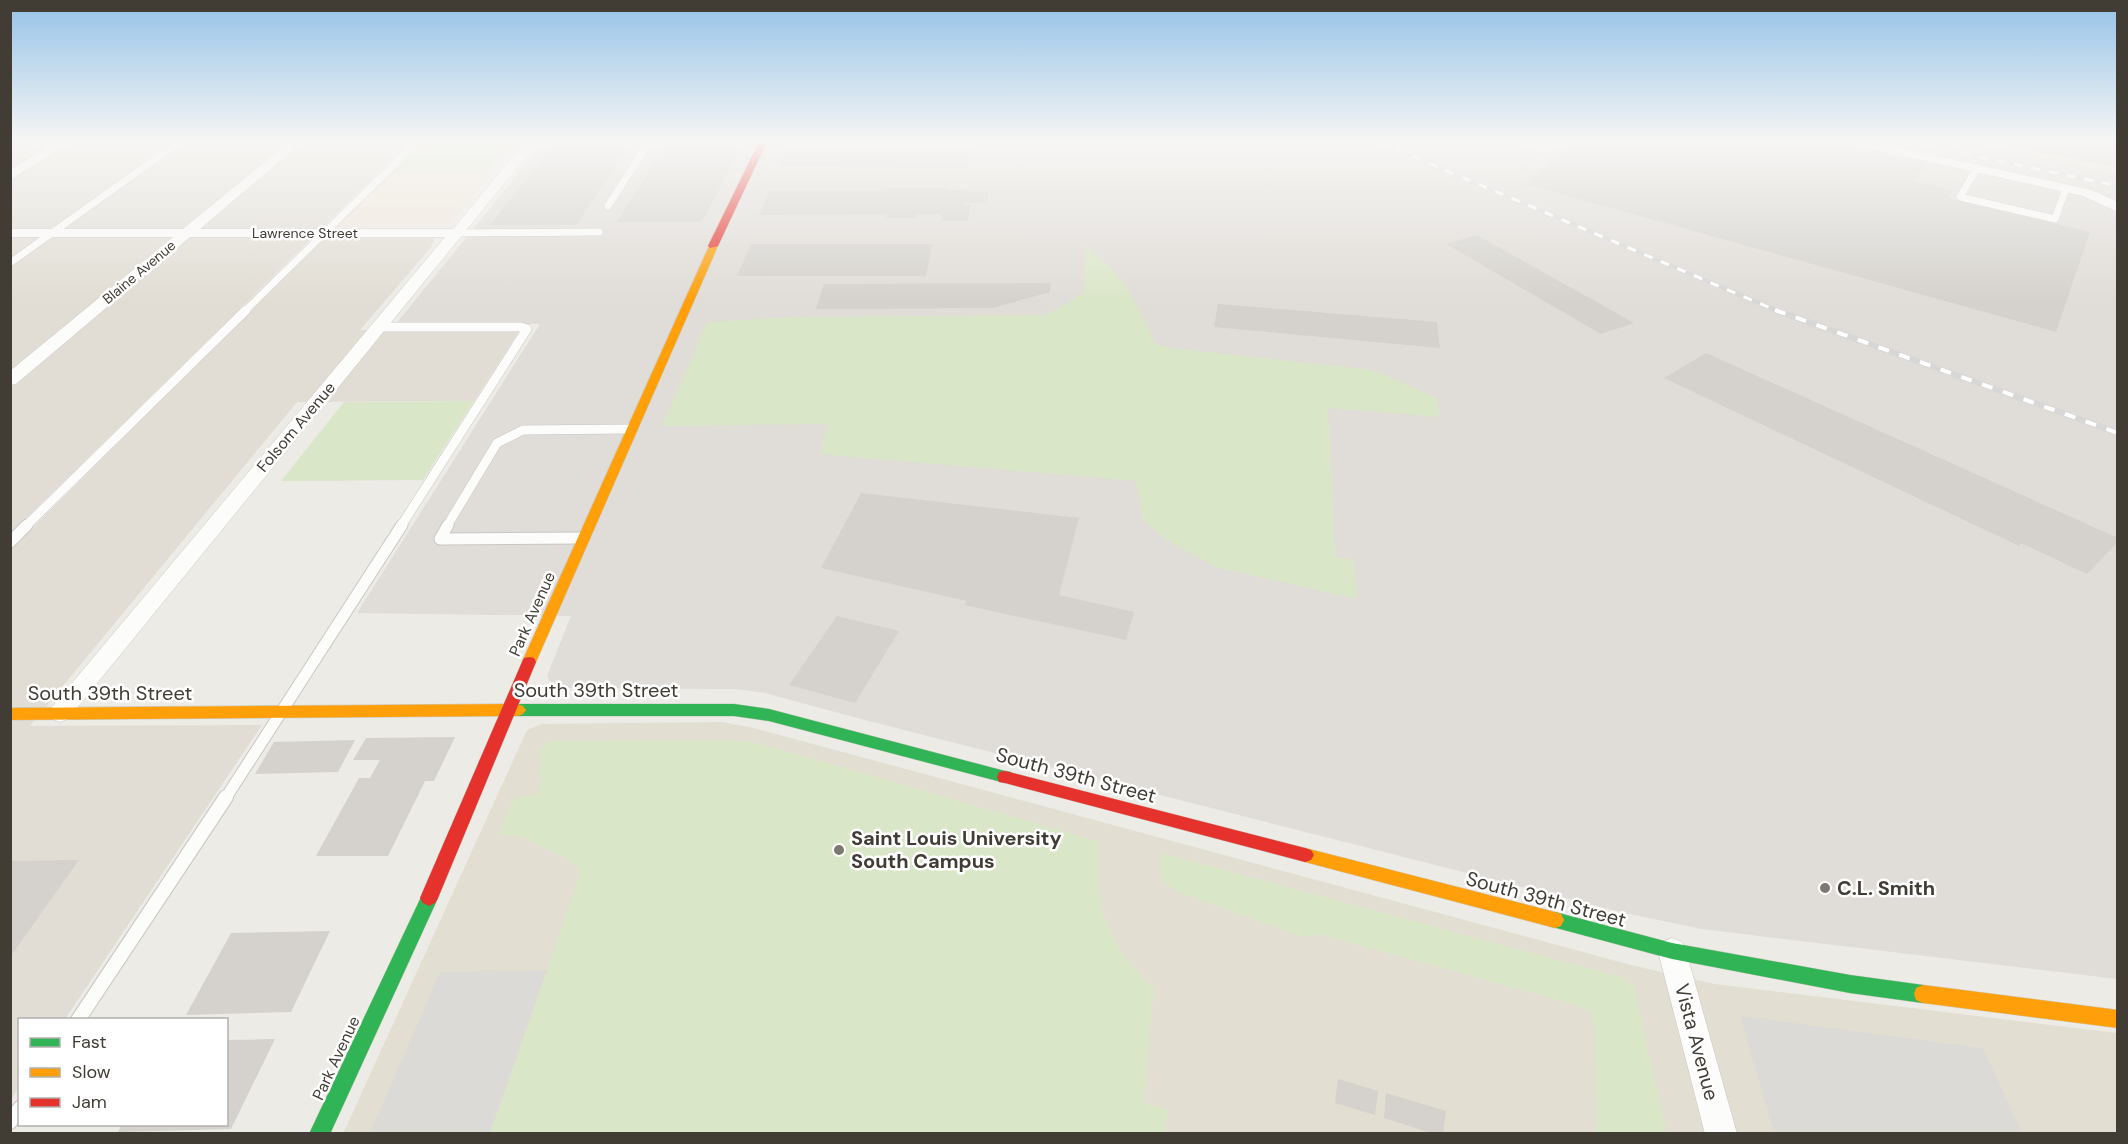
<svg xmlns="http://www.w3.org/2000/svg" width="2128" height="1144" viewBox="0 0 2128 1144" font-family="'DM Sans',sans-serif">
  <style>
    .residential { fill: #e1ddd4 }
    .commercial { fill: #efe6d9 }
    .industrial { fill: #e0dcd7 }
    .education { fill: #e3ded2 }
    .green { fill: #dae6c8 }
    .parking { fill: #dcdad6 }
    .building { fill: #d5d2cd }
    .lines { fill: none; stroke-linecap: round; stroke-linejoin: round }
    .lane-far3-casing { stroke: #c9c7c2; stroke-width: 8 }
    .lane-far2-casing { stroke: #c9c7c2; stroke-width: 10 }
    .lane-far1-casing { stroke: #c9c7c2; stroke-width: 13 }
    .lane-casing { stroke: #c9c7c2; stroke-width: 16 }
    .street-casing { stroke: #c9c7c2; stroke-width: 1 }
    .fast-casing { stroke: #cbc8be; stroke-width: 1 }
    .slow-casing { stroke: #cbc8be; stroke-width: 1 }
    .jam-casing { stroke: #cbc8be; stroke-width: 1 }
    .lane-far3 { stroke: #fcfcfb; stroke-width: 7 }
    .lane-far2 { stroke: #fcfcfb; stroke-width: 9 }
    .lane-far1 { stroke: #fcfcfb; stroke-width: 11 }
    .lane { stroke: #fcfcfb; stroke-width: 14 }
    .street { fill: #fcfcfb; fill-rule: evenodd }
    .fast { fill: #30b455; fill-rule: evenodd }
    .slow { fill: #ff9f0a; fill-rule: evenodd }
    .jam { fill: #e5322d; fill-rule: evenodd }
    .rail-far1-casing { stroke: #d7d7d6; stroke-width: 4.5 }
    .rail-casing { stroke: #d7d7d6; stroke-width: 6 }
    .rail-far1 { stroke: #fff; stroke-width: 3; stroke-dasharray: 9; stroke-linecap: butt }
    .rail { stroke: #fff; stroke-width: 4; stroke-dasharray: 11; stroke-linecap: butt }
    .poi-dot { fill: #7d7972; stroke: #fff; stroke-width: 2 }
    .labels { text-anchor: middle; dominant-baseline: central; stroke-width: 5; stroke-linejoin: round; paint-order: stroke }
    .far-street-label { font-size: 14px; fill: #413c34; stroke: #fff }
    .street-label { font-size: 16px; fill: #413c34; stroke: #fff }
    .near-street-label { font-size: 20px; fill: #413c34; stroke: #fff }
    .near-poi-label { font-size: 20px; font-weight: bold; fill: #413c34; stroke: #fff; text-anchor: start }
  </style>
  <rect width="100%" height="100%" fill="#edebe6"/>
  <!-- residential -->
  <g class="residential">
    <polygon points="11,142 410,142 11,533"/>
    <polygon points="325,238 434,238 432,246 360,330 520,330 474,401 297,402 30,726 262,725 65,1019 20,1020 19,1087 11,1100 11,549"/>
  </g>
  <!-- commercial -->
  <g class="commercial">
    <polygon points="1970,142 2117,142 2117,172"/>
    <polygon points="389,173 493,173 450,223 443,226 336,227"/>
  </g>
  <!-- industrial -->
  <polygon class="industrial" points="544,142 1969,142 2117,172 2117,979 1702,929 1620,912 861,719 765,693 735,689 565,688 552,685 547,676 571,616 357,613 540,324 396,324"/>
  <!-- education -->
  <polygon class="education" points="722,722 754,728 1631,965 1715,984 2117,1033 2117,1133 343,1134 527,730 541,724"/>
  <!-- green -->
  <g class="green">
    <polygon points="421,142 512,142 485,173 389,173"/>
    <path d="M1085 246C1120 266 1140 309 1156 344L1171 348 1365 369C1391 375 1412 389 1437 398L1440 417 1328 408 1336 557 1354 560 1357 599 1216 567 1162 537 1142 518 1136 481 820 454 828 424 662 426 707 322 796 317 1045 315 1084 293Z"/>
    <polygon points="474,401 423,480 281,481 344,402"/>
    <path d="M732 740 752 742 825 762 1100 842C1094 906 1106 944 1154 988L1144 1102 1169 1110 1165 1133H490L577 883 579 869 568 859 520 836 498 834 512 802 524 796 536 795 543 778H537L541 765 539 753 549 741Z"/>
    <path d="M1162 853 1625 978 1634 987 1667 1133H1597L1594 1025 1591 1013 1573 1004 1319 934 1303 937 1181 893C1161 882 1157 877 1162 853Z"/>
  </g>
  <!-- parking -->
  <g class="parking">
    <polygon points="547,970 490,1133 370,1133 440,972"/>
    <polygon points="1740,1016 1983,1048 2022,1133 1774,1133"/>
  </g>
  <!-- building -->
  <g class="building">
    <polygon points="556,142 632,142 576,225 490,225"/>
    <polygon points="668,142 743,142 702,222 617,222"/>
    <polygon points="1576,142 1828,142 1925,164 1914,181 1953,190 1949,198 2090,232 2056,332 1525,184"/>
    <polygon points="1991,142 2118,142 2118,168 1991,143"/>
    <polygon points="786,151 971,151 968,168 780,166"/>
    <polygon points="881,188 947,188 947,190 967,190 966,192 988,192 987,203 965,203 965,205 970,205 968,221 941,221 942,214 918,214 917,218 886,218 887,214 759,215 769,191 880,191"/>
    <polygon points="1477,235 1634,323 1601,334 1446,244"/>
    <polygon points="751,244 932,244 926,276 737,276"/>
    <polygon points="1051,283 1050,292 993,308 816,309 824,284"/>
    <polygon points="1218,304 1437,322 1440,348 1214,327"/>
    <polygon points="1706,353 2118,538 2118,542 2087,574 2021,543 2019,546 1664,378"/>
    <polygon points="861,493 1079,518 1059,595 1134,612 1126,640 964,605 967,601 821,568"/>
    <polygon points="837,616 899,631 855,703 789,685"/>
    <polygon points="455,737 434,781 425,781 388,856 316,856 359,778 370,778 380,760 353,760 366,738"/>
    <polygon points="355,740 338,772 255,774 274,742"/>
    <polygon points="79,860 10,957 10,861"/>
    <polygon points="330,931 291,1012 186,1015 231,933"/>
    <polygon points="275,1039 231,1129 118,1132 122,1124 226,1124 226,1040"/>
    <polygon points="1338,1079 1378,1091 1375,1115 1335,1103"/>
    <polygon points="1386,1093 1446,1111 1443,1134 1434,1134 1384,1118"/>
  </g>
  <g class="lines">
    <!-- lane-far3 casing -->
    <g class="lane-far3-casing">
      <g id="lane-far3">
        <polyline points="1520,142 1548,150 1558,142"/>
        <polyline points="1977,168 1960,197 2055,219 2066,188"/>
        <polyline points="608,206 649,142"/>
        <polyline points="456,233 599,232"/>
        <polyline points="10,263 179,142"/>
        <polyline points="244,312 417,142"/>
      </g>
    </g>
    <!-- lane-far2 casing -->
    <g class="lane-far2-casing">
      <g id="lane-far2">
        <polyline points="378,327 521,327 527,329 401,526"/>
        <polyline points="26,526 246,310"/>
        <polyline points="447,526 497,443 523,430 631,429"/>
      </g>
    </g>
    <!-- lane-far1 casing -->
    <g class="lane-far1-casing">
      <g id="lane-far1">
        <polyline points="448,525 440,539 584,538"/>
        <polyline points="10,542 27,525"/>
        <polyline points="225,799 402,525"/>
      </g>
    </g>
    <!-- lane casing -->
    <g class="lane-casing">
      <g id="lane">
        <polyline points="78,1020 226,797"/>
        <polyline points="10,1122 20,1108"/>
      </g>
    </g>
    <!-- street casing -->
    <g class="street-casing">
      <g id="street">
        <polygon points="56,142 70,142 10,180 10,170"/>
        <polygon points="289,142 302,142 200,229 453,229 525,142 538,142 68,719 60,722 52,719 48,713 52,707 445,237 190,237 16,384 10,385 10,371 173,237 10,237 10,229 183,229"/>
        <polygon points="1853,142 1875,142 2092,190 2118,202 2118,212 2083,196 1859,146"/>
        <polygon points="1672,938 1682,942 1686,951 1737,1134 1705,1134 1658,951 1662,942"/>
      </g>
    </g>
    <!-- fast casing -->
    <g class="fast-casing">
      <g id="fast">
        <polygon points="518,704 734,704 769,709 1005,771 1011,772 1013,777 1011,782 1005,783 769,721 734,716 518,716 513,714 510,710 513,706"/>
        <polygon points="429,890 435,893 438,898 330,1134 309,1134 423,893"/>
        <polygon points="1555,912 1672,943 1850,975 1923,985 1930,988 1932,994 1930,1000 1923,1003 1850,993 1672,959 1549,926 1546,920 1549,914"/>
      </g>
    </g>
    <!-- slow casing -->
    <g class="slow-casing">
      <g id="slow">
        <polygon points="710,244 718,246 536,662 534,666 524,666 522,662"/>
        <polygon points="518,704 523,706 526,710 523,714 518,716 10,720 10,708"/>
        <polygon points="1305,848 1555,912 1561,914 1564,920 1561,926 1555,928 1305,862 1299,860 1296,855 1299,850"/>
        <polygon points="1923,985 2118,1010 2118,1028 1923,1003 1916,1000 1914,994 1916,988"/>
      </g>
    </g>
    <!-- jam casing -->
    <g class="jam-casing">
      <g id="jam">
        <polygon points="759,142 767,142 718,246 710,248 708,246"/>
        <polygon points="529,657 534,658 536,662 438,898 435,903 429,906 423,903 420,898 522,662 524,658"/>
        <polygon points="1005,771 1305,848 1311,850 1314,855 1311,860 1305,862 1005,783 999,782 997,777 999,772"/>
      </g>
    </g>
    <!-- lane-far3 -->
    <use href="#lane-far3" class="lane-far3"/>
    <!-- lane-far2 -->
    <use href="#lane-far2" class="lane-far2"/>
    <!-- lane-far1 -->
    <use href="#lane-far1" class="lane-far1"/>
    <!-- lane -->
    <use href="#lane" class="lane"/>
    <!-- street -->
    <use href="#street" class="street"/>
    <!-- fast -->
    <use href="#fast" class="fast"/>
    <!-- slow -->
    <use href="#slow" class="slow"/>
    <!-- jam -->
    <use href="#jam" class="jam"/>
    <!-- rail-far1 casing -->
    <g class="rail-far1-casing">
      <g id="rail-far1">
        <polyline points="1379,142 1780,312"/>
        <polyline points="1908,142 2118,186"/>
      </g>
    </g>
    <!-- rail casing -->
    <g class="rail-casing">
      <polyline id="rail" points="1775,310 2118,433"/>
    </g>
    <!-- rail-far1 -->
    <use href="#rail-far1" class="rail-far1"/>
    <!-- rail -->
    <use href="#rail" class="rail"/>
  </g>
  <!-- sky -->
  <linearGradient id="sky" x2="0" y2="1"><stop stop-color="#95c2e8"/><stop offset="0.47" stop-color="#f7f6f4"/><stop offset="1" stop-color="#f7f6f4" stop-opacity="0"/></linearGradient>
  <rect width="2128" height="302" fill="url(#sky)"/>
  <!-- markers -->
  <g class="poi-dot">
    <circle cx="839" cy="850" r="6"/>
    <circle cx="1825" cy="888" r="6"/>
  </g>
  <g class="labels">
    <!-- far-street labels -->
    <g class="far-street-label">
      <text x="305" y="233">Lawrence Street</text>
      <text transform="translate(139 272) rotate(-40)">Blaine Avenue</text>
    </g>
    <!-- street labels -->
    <g class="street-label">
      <text transform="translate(296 427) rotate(-50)">Folsom Avenue</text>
      <text transform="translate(532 614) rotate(-66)">Park Avenue</text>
      <text transform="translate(336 1058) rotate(-65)">Park Avenue</text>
    </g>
    <!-- near-street labels -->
    <g class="near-street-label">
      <text x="596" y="690">South 39th Street</text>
      <text x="110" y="693">South 39th Street</text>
      <text transform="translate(1076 775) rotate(15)">South 39th Street</text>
      <text transform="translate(1546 899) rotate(15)">South 39th Street</text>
      <text transform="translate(1697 1042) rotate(75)">Vista Avenue</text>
    </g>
    <!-- near-poi labels -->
    <g class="near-poi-label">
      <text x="851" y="838">Saint Louis University<tspan x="851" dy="23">South Campus</tspan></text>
      <text x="1837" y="888">C.L. Smith</text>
    </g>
  </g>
  <!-- border -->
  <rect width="2128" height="1144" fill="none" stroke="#413c34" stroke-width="24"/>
  <!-- legend -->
  <rect x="18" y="1018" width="210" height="108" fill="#ffffff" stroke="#b3b1ae" stroke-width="1.5"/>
  <rect x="30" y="1038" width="30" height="9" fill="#30b455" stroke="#b3b1ae" stroke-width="1.5"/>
  <text x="72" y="1048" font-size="18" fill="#413c34">Fast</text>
  <rect x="30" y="1068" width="30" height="9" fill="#ff9f0a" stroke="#b3b1ae" stroke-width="1.5"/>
  <text x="72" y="1078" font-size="18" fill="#413c34">Slow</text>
  <rect x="30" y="1098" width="30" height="9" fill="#e5322d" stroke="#b3b1ae" stroke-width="1.5"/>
  <text x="72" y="1108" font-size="18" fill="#413c34">Jam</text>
</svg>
